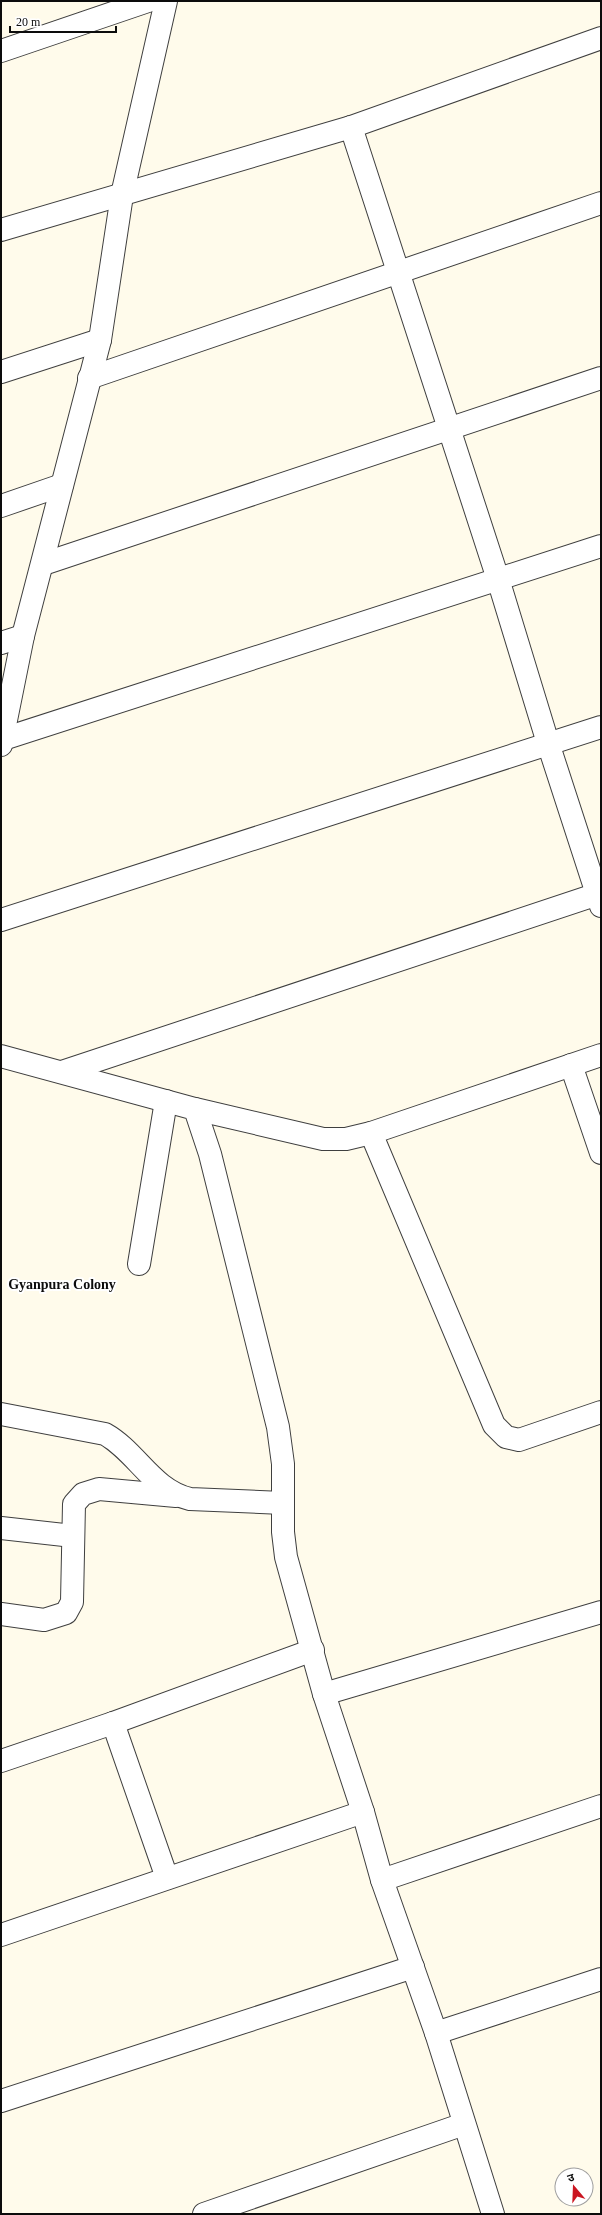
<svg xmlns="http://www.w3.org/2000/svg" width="602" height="2215" viewBox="0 0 602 2215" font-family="'Times New Roman','Noto Sans Devanagari',serif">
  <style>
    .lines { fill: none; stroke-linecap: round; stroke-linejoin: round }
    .minor-casing { stroke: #3f3f3f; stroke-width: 24 }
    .minor { stroke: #fff; stroke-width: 22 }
    .labels { text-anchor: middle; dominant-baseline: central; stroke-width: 4; stroke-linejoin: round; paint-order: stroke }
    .district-label { font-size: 14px; font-weight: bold; fill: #0c0c0c; stroke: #fff }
  </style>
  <rect width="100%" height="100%" fill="#fffbeb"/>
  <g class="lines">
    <!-- minor casing -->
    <g class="minor-casing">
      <g id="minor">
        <polyline points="1,51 148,1"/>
        <polyline points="351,127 498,579 548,743 601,906"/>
        <polyline points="1,230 351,127 601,38"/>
        <polyline points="1,372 100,340"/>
        <polyline points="89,378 601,203"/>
        <polyline points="1,506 62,485"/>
        <polyline points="43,564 601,378"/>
        <polyline points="1,643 23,636"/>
        <polyline points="3,739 601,546"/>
        <polyline points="1,745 23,636 100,340 122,195 166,1"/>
        <polyline points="1,920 601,727"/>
        <polyline points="1,1056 195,1109 210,1154 278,1427 283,1464 283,1532 286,1557 324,1694 363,1812 382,1880 436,2033 493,2214"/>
        <polyline points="571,1065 601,1153"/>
        <polyline points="62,1072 601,893"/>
        <polyline points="195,1109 323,1139 346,1139 371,1133 601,1055"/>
        <polyline points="371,1133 494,1425 506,1437 519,1440 601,1412"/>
        <polyline points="139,1264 166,1101"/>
        <path d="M1 1414 105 1434C137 1452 152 1490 190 1499L283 1503"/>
        <polyline points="1,1528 73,1536"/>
        <polyline points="1,1614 44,1620 66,1613 72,1602 74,1504 83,1494 99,1489 176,1496"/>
        <polyline points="324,1694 601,1612"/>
        <polyline points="113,1723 167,1878"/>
        <polyline points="1,1761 113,1723 313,1650"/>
        <polyline points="382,1880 601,1806"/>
        <polyline points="1,1935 363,1812"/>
        <polyline points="436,2033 601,1979"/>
        <polyline points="1,2101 413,1967"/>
        <polyline points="204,2214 464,2124"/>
      </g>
    </g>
    <!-- minor -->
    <use href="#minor" class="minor"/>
  </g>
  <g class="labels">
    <!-- district labels -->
    <g class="district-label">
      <text x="62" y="1284">Gyanpura Colony</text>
    </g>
  </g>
  <!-- border -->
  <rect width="602" height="2215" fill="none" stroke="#0c0c0c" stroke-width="4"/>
  <!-- north arrow -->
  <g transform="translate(574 2187) rotate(341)"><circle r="19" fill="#ffffff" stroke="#9e9e9e"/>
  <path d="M0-3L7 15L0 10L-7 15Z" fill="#cb1621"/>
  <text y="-6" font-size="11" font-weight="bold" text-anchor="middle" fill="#0c0c0c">उ</text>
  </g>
  <!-- scale -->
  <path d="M10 26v6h106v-6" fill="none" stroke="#0c0c0c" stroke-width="2"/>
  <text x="16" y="26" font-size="12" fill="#0c0c0c" stroke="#ffffff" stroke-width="3" paint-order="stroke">20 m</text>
</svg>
